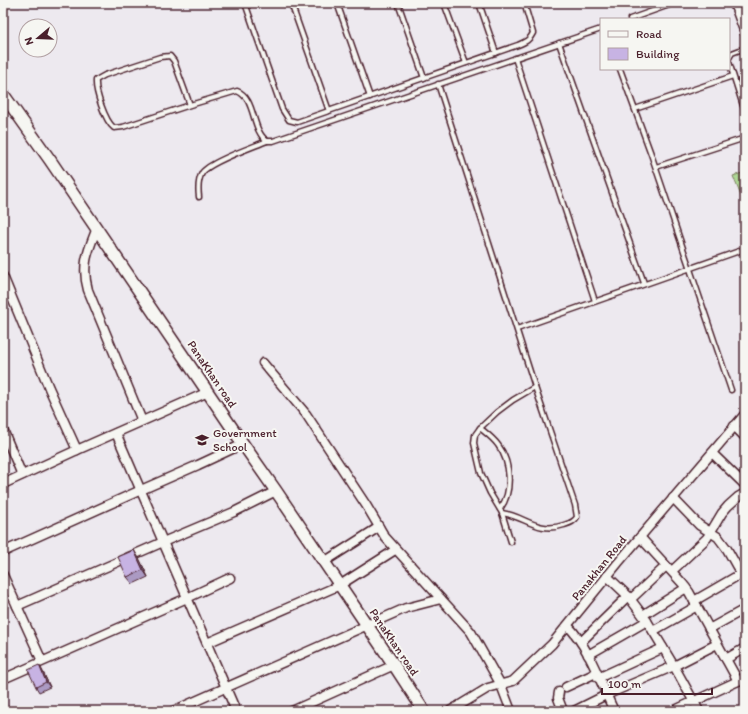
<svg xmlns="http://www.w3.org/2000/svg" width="748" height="714" viewBox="0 0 748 714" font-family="Itim,sans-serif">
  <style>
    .green { fill: #add794; stroke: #7c7b60 }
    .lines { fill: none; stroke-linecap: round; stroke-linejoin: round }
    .lane-casing { stroke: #4a1f2b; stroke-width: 7 }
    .street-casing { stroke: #4a1f2b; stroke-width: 11 }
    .secondary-casing { stroke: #4a1f2b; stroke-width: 14 }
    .lane { stroke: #f6f6f2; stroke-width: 4 }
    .street { stroke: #f6f6f2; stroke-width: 8 }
    .secondary { stroke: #f6f6f2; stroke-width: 11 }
    .wall { fill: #ab9ac3; stroke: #4a1f2b }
    .shaded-wall { fill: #8b7d9f; stroke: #4a1f2b }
    .building { fill: #c7b3e3; stroke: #4a1f2b }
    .labels { text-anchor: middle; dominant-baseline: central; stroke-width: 4; stroke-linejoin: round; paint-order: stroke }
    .street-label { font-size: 12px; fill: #4a1f2b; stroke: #f6f6f2 }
    .poi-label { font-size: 12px; fill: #4a1f2b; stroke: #f6f6f2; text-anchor: start }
  </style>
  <rect width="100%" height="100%" fill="#ede9ef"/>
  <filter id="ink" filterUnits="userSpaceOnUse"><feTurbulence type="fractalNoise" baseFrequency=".025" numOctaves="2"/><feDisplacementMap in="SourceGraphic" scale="8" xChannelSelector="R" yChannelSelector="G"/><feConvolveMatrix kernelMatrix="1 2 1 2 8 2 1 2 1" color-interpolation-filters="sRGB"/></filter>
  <g filter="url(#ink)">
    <!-- green -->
    <polygon class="green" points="745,172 745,200 743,201 733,176"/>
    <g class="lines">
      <!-- lane casing -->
      <g class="lane-casing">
        <g id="lane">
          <path d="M245 3 282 109 289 120 297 122 518 45C525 42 530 40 533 33L524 3"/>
          <polyline points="291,3 329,111"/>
          <polyline points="337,3 370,97"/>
          <polyline points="398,3 424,78"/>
          <polyline points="444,3 466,63"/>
          <polyline points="479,3 496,53"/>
          <polyline points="630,19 675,3"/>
          <polyline points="559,43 644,283"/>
          <polyline points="515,58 595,301"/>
          <polyline points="729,58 732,53 745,48"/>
          <polyline points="729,62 745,112"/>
          <polyline points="620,69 651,154 731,390"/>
          <path d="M438 84 535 387 575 505 577 517C574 522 570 523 564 525 537 534 525 516 502 513"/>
          <path d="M190 105 174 61 170 56 160 57 105 75 96 80C95 91 105 121 114 128L123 127 190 105 237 91C256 98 251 130 267 141H273L601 29"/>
          <polyline points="635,109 733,76"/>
          <polyline points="656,167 745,138"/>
          <path d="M199 197C198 189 198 180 202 173 209 162 253 147 267 141"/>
          <polyline points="517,329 745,249"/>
          <path d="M480 428C486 433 493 438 498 445 511 462 513 492 500 509"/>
          <polyline points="511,542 502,513 490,493 481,473 474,443 475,435 480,428 497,412 513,400 535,387"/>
        </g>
      </g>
      <!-- street casing -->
      <g class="street-casing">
        <g id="street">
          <polyline points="734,3 745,33"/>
          <path d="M97 228C88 251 81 265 88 290L142 421"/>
          <polyline points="3,276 49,388 77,450"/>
          <polyline points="263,363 306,414 366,505 385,537 471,632 501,685 511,711"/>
          <polyline points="734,426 745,437"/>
          <polyline points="3,430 22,475"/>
          <polyline points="116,433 236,711"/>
          <polyline points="712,453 745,485"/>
          <polyline points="3,484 77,450 208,392"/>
          <polyline points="673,498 699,525 718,537 727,549 741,574"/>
          <polyline points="640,537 683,584 689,592 738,681"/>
          <polyline points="3,552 141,490 198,465 243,444"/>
          <polyline points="324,562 379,527"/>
          <polyline points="672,571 707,538 722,513 728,506 738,497 745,493"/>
          <polyline points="3,575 42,661"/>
          <polyline points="607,576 628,596 647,621 674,666 699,711"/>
          <polyline points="631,599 666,566"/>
          <polyline points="694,601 744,572"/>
          <polyline points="17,606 163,542 234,512 276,491"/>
          <polyline points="643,615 686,588"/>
          <path d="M568 626C589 647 601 684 614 711"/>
          <polyline points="709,629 745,609"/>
          <polyline points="653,631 697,606"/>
          <polyline points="581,642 628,596"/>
          <polyline points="207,643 340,585 395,550"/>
          <polyline points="588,655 647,621"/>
          <polyline points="726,659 745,648"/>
          <polyline points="598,678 663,648"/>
          <polyline points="3,679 187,598 230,578"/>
          <polyline points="566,687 596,673"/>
          <polyline points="559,692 558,698 563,711"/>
          <polyline points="173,711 406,608 441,599"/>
          <polyline points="292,711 394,665"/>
          <polyline points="450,711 488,688 513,681 552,644 618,563 745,414"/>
          <polyline points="574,711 606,695 674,666 717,644"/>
          <polyline points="673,711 738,681 745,679"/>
        </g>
      </g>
      <!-- secondary casing -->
      <g class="secondary-casing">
        <polyline id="secondary" points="3,94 50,160 243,444 276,491 394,665 424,711"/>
      </g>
      <!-- lane -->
      <use href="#lane" class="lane"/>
      <!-- street -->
      <use href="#street" class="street"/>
      <!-- secondary -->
      <use href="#secondary" class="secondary"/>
    </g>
    <!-- wall -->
    <g class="wall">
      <polygon points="139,558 148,577 133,584 127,577"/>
      <polygon points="39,665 42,670 50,687 39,692 36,687"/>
    </g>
    <!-- shaded-wall -->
    <g class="shaded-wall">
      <polygon points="134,550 139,558 148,577 143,570"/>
      <polygon points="39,665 42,670 50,687 46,682"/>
    </g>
    <!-- building -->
    <g class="building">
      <polygon points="134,550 143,570 127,577 118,557"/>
      <polygon points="39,665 46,682 36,687 28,670"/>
    </g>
  </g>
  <!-- icons -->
  <defs>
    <g id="school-bare" transform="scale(1.08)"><path d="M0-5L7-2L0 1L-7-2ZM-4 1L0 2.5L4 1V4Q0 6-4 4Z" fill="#4a1f2b" stroke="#f6f6f2" stroke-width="2.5" paint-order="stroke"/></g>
  </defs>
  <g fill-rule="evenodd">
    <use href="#school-bare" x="202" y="440"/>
  </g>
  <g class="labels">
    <!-- street labels -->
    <g class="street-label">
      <text transform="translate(212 374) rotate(56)">PanaKhan road</text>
      <text transform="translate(599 568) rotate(-51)">Panakhan Road</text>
      <text transform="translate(394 642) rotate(56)">PanaKhan road</text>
    </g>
    <!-- poi labels -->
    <g class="poi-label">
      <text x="213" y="433">Government<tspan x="213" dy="14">School</tspan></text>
    </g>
  </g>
  <!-- margin -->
  <rect width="748" height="714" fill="none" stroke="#f6f6f2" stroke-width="16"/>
  <rect x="8" y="8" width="732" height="698" fill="none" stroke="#4a1f2b" stroke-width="1.5" filter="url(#ink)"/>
  <!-- legend -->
  <rect x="600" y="18" width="130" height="52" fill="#f6f6f2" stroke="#b1a0a2"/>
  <rect x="608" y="31" width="20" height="6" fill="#f6f6f2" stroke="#b1a0a2"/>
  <text x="636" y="38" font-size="12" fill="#4a1f2b">Road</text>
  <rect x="608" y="48" width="20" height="12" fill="#c7b3e3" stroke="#b1a0a2"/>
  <text x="636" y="58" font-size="12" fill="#4a1f2b">Building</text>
  <!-- north arrow -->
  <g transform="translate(38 38) rotate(251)"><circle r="19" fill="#f6f6f2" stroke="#b1a0a2"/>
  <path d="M0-3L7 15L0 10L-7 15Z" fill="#4a1f2b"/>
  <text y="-6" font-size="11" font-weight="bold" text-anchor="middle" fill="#4a1f2b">N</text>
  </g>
  <!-- scale -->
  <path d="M602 688v6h110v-6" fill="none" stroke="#4a1f2b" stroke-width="2"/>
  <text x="608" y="688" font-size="12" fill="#4a1f2b" stroke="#f6f6f2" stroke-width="3" paint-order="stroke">100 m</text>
</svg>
